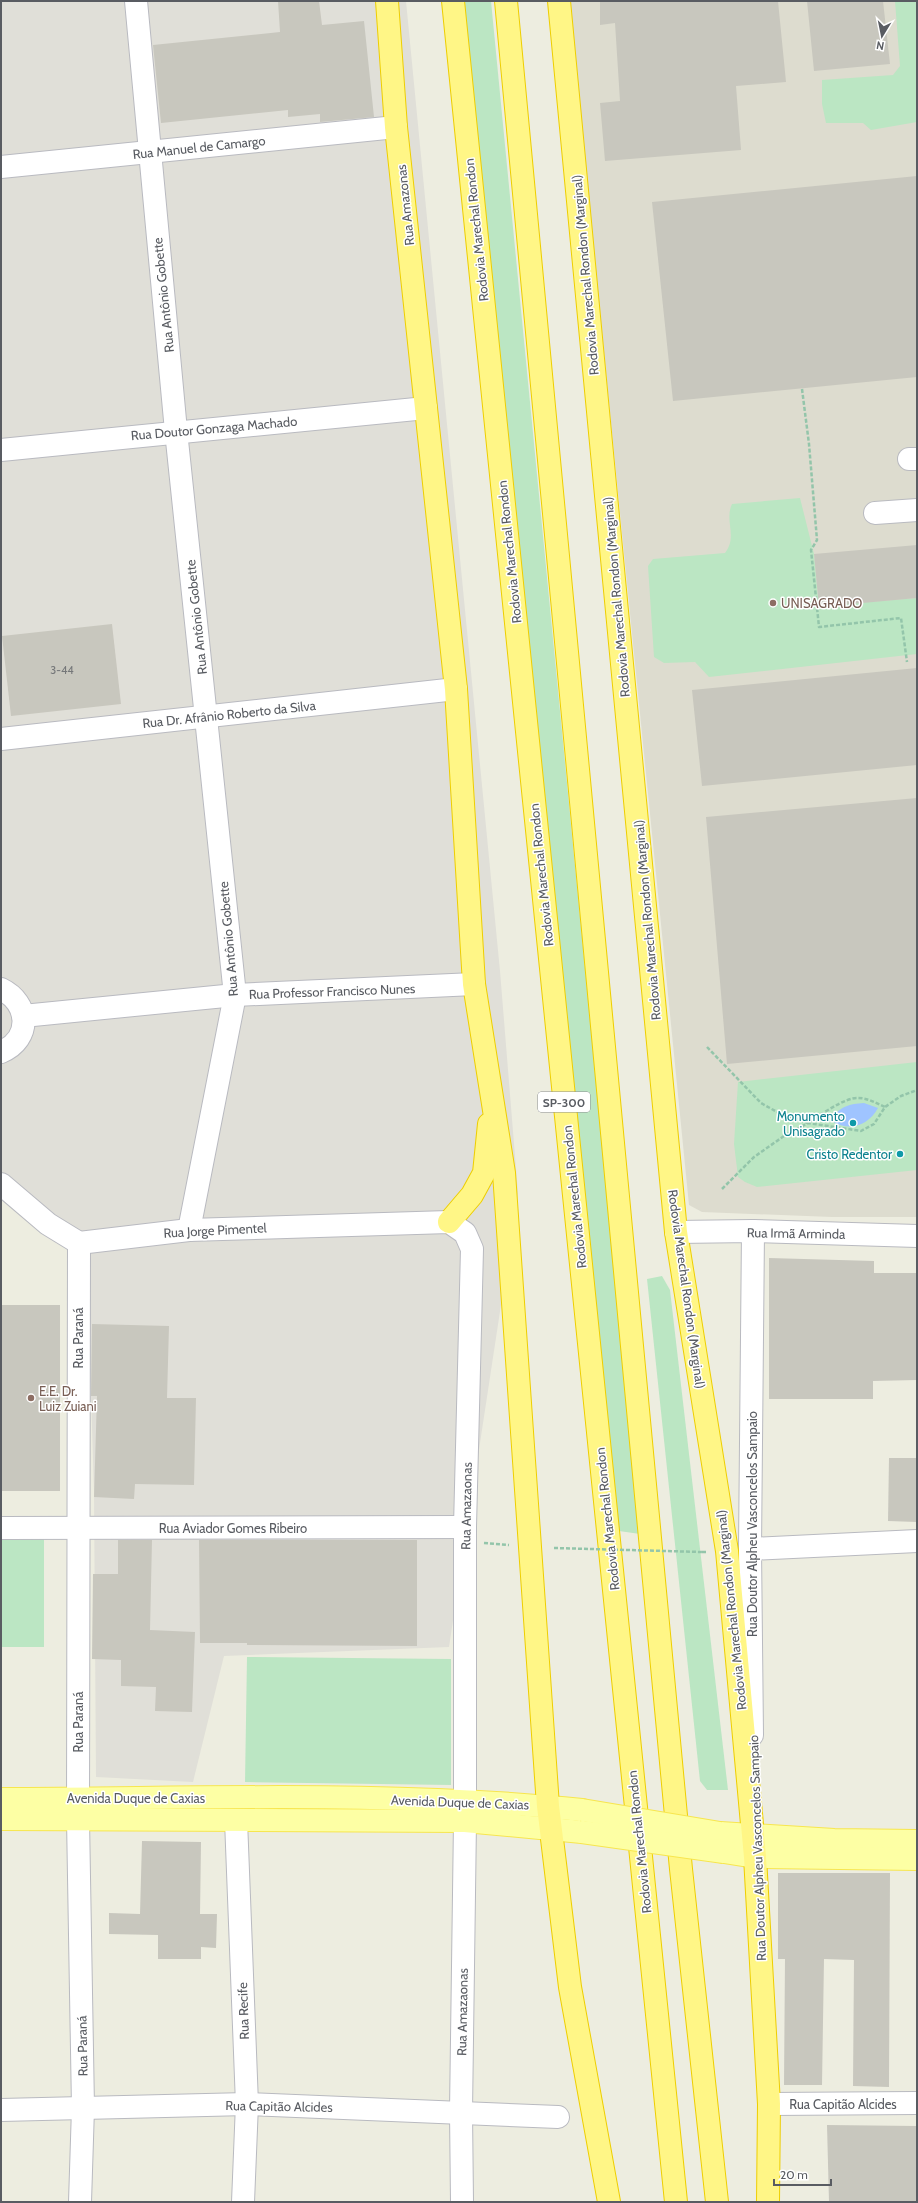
<svg xmlns="http://www.w3.org/2000/svg" width="918" height="2203" viewBox="0 0 918 2203" font-family="Cabin,sans-serif">
  <style>
    .industrial { fill: #e0dfd8 }
    .education { fill: #dddccf }
    .green { fill: #bbe6c3 }
    .water { fill: #9fc4ff }
    .building { fill: #c8c7be }
    .lines { fill: none; stroke-linecap: round; stroke-linejoin: round }
    .minor-casing { stroke: #b9bac0; stroke-width: 24 }
    .major-casing { stroke: #f7e64f; stroke-width: 24 }
    .highway-casing { stroke: #eece00; stroke-width: 24 }
    .path { stroke: #93c5aa; stroke-width: 2.5; stroke-dasharray: 4 2; stroke-linecap: butt }
    .minor { stroke: #fff; stroke-width: 22 }
    .major { stroke: #fdffa4; stroke-width: 22 }
    .highway { stroke: #fff686; stroke-width: 22 }
    .major-bridge-casing { stroke: #f7e64f; stroke-width: 24; stroke-linecap: butt }
    .path-bridge { stroke: #93c5aa; stroke-width: 2.5; stroke-dasharray: 4 2; stroke-linecap: butt }
    .major-bridge { stroke: #fdffa4; stroke-width: 22 }
    .education-dot { fill: #8d6e63; stroke: #fff; stroke-width: 1.5 }
    .culture-dot { fill: #0f9aa8; stroke: #fff; stroke-width: 1.5 }
    .labels { text-anchor: middle; dominant-baseline: central; stroke-width: 3; stroke-linejoin: round; paint-order: stroke }
    .number-label { font-size: 11px; fill: #757779 }
    .shield { fill: #fff; stroke: #8b8d91; stroke-width: 1 }
    .shield-label { font-size: 12px; font-weight: bold; fill: #595c62 }
    .street-label { font-size: 13px; fill: #595c62; stroke: #fff }
    .education-label { font-size: 13px; fill: #785e54; stroke: #fff; text-anchor: start }
    .culture-label { font-size: 13px; fill: #0d838f; stroke: #fff; text-anchor: end }
  </style>
  <rect width="100%" height="100%" fill="#edede0"/>
  <!-- industrial -->
  <polygon class="industrial" points="1,1 406,1 500,971 518,1193 449,1647 224,1656 193,1782 96,1777 94,1491 86,1234 1,1189"/>
  <!-- education -->
  <polygon class="education" points="569,1 917,1 917,1217 832,1217 702,1212 689,1205"/>
  <!-- green -->
  <g class="green">
    <polygon points="464,1 491,1 640,1534 612,1530"/>
    <polygon points="895,1 917,1 917,122 871,130 863,123 826,123 822,104 822,80 893,75 900,66"/>
    <path d="M800 498 814 554 819 606 917 598V654L709 677 695 662 664 663 654 657 648 566 653 559 725 553C738 536 724 521 732 504Z"/>
    <polygon points="917,1062 917,1170 757,1187 745,1182 738,1177 734,1144 738,1082"/>
    <polygon points="662,1276 670,1290 728,1790 707,1790 700,1781 647,1279"/>
    <polygon points="1,1532 44,1533 44,1647 1,1647"/>
    <polygon points="247,1657 451,1659 451,1785 245,1782"/>
  </g>
  <!-- water -->
  <path class="water" d="M864 1103 878 1108C868 1126 849 1132 832 1121V1118C841 1106 849 1104 864 1103Z"/>
  <!-- building -->
  <g class="building">
    <polygon points="278,1 319,1 322,25 364,21 374,117 320,122 320,114 288,117 288,110 161,123 153,45 280,32"/>
    <polygon points="600,1 778,1 786,82 736,86 741,150 605,161 600,103 620,101 615,23 600,25"/>
    <polygon points="807,1 883,1 890,64 814,71"/>
    <polygon points="917,176 917,377 673,401 652,202"/>
    <polygon points="917,545 917,598 819,607 814,554"/>
    <polygon points="112,624 121,704 11,716 2,636"/>
    <polygon points="917,668 917,765 702,786 692,690"/>
    <polygon points="917,798 917,1046 727,1064 706,817"/>
    <polygon points="769,1258 874,1261 874,1273 917,1273 917,1380 873,1381 873,1399 769,1399"/>
    <rect x="1" y="1305" width="59" height="186"/>
    <polygon points="92,1324 169,1326 167,1398 196,1398 194,1485 135,1484 134,1499 94,1497 97,1396 91,1396"/>
    <polygon points="889,1458 917,1458 917,1522 888,1521"/>
    <polygon points="118,1540 152,1540 150,1630 195,1632 192,1712 155,1711 156,1687 121,1686 121,1660 92,1659 93,1574 118,1574"/>
    <polygon points="199,1540 417,1540 417,1646 247,1645 247,1643 200,1643"/>
    <polygon points="142,1841 201,1842 200,1914 217,1914 216,1948 201,1947 201,1959 158,1959 158,1935 109,1934 109,1913 140,1914"/>
    <polygon points="778,1873 890,1873 889,2087 853,2086 854,1960 824,1959 822,2085 784,2085 785,1959 778,1959"/>
    <polygon points="827,2125 917,2126 917,2202 829,2202"/>
  </g>
  <g class="lines">
    <!-- minor casing -->
    <g class="minor-casing">
      <g id="minor">
        <polyline points="136,1 176,431 235,995 189,1230"/>
        <polyline points="1,167 396,127"/>
        <polyline points="1,450 426,408"/>
        <polyline points="909,459 917,459"/>
        <polyline points="875,513 917,510"/>
        <polyline points="1,739 456,689"/>
        <path d="M1 989C30 1003 32 1039 1 1052"/>
        <polyline points="23,1016 235,995 474,984"/>
        <polyline points="1,1184 48,1224 79,1243 189,1230 449,1222 465,1233 472,1249 465,1527 465,1800"/>
        <polyline points="676,1232 753,1231 917,1236"/>
        <polyline points="79,1243 78,1819 83,2108 80,2202"/>
        <polyline points="1,1528 465,1527"/>
        <polyline points="750,1549 917,1541"/>
        <polyline points="752,1735 750,1549 753,1231"/>
        <polyline points="236,1820 247,2104 243,2202"/>
        <polyline points="769,2104 917,2103"/>
        <polyline points="1,2110 247,2104 558,2117"/>
        <polyline points="462,2202 461,2112 465,1821"/>
      </g>
    </g>
    <!-- major casing -->
    <g class="major-casing">
      <g id="major">
        <path d="M1 1799C194 1799 390 1790 582 1810"/>
        <polyline points="1,1819 465,1821 582,1832"/>
        <polyline points="720,1833 834,1840 917,1841"/>
        <polyline points="724,1852 755,1857 917,1859"/>
      </g>
    </g>
    <!-- highway casing -->
    <g class="highway-casing">
      <g id="highway">
        <polyline points="387,1 396,127 456,689 474,984 504,1173 548,1806 570,1987 609,2202"/>
        <polyline points="453,1 676,2202"/>
        <polyline points="506,1 681,1869 717,2202"/>
        <polyline points="559,1 676,1232 727,1551 755,1857 769,2104 768,2202"/>
        <polyline points="449,1222 472,1195 484,1173 489,1124"/>
      </g>
    </g>
    <!-- path -->
    <g class="path">
      <polyline points="802,389 809,444 817,540 811,550 819,627 901,618 907,662"/>
      <path d="M707 1047 761 1103 777 1112 808 1123C819 1116 845 1097 858 1098 868 1098 876 1103 885 1107"/>
      <polyline points="722,1189 754,1157 784,1136 808,1123 861,1131 874,1124 885,1107 901,1096 917,1090"/>
      <polyline points="484,1543 509,1545"/>
      <polyline points="702,1552 708,1552"/>
    </g>
    <!-- minor -->
    <use href="#minor" class="minor"/>
    <!-- major -->
    <use href="#major" class="major"/>
    <!-- highway -->
    <use href="#highway" class="highway"/>
    <!-- major-bridge casing -->
    <g class="major-bridge-casing">
      <g id="major-bridge">
        <polyline points="582,1810 720,1833"/>
        <polyline points="582,1832 724,1852"/>
      </g>
    </g>
    <!-- path-bridge -->
    <polyline class="path-bridge" points="554,1548 702,1552"/>
    <!-- major-bridge -->
    <use href="#major-bridge" class="major-bridge"/>
  </g>
  <!-- markers -->
  <g class="education-dot">
    <circle cx="773" cy="603" r="4"/>
    <circle cx="31" cy="1398" r="4"/>
  </g>
  <g class="culture-dot">
    <circle cx="853" cy="1123" r="4"/>
    <circle cx="900" cy="1154" r="4"/>
  </g>
  <g class="labels">
    <!-- number labels -->
    <g class="number-label">
      <text x="62" y="670">3-44</text>
    </g>
    <!-- shield labels -->
    <rect class="shield" x="538" y="1092" width="52" height="20" rx="3"/>
    <g class="shield-label">
      <text x="564" y="1102">SP-300</text>
    </g>
    <!-- street labels -->
    <g class="street-label">
      <text transform="translate(199 147) rotate(-6)">Rua Manuel de Camargo</text>
      <text transform="translate(405 205) rotate(-96)">Rua Amazonas</text>
      <text transform="translate(476 230) rotate(-96)">Rodovia Marechal Rondon</text>
      <text transform="translate(585 275) rotate(-95)">Rodovia Marechal Rondon (Marginal)</text>
      <text transform="translate(163 295) rotate(-96)">Rua Antônio Gobette</text>
      <text transform="translate(214 428) rotate(-5)">Rua Doutor Gonzaga Machado</text>
      <text transform="translate(509 552) rotate(-96)">Rodovia Marechal Rondon</text>
      <text transform="translate(616 597) rotate(-95)">Rodovia Marechal Rondon (Marginal)</text>
      <text transform="translate(196 617) rotate(-96)">Rua Antônio Gobette</text>
      <text transform="translate(229 714) rotate(-6)">Rua Dr. Afrânio Roberto da Silva</text>
      <text transform="translate(541 875) rotate(-96)">Rodovia Marechal Rondon</text>
      <text transform="translate(647 920) rotate(-95)">Rodovia Marechal Rondon (Marginal)</text>
      <text transform="translate(228 939) rotate(-95)">Rua Antônio Gobette</text>
      <text transform="translate(332 991) rotate(-2)">Rua Professor Francisco Nunes</text>
      <text transform="translate(574 1197) rotate(-96)">Rodovia Marechal Rondon</text>
      <text transform="translate(215 1230) rotate(-3)">Rua Jorge Pimentel</text>
      <text transform="translate(796 1233) rotate(1)">Rua Irmã Arminda</text>
      <text transform="translate(687 1289) rotate(82)">Rodovia Marechal Rondon (Marginal)</text>
      <text transform="translate(78 1338) rotate(-90)">Rua Paraná</text>
      <text transform="translate(466 1506) rotate(-89)">Rua Amazaonas</text>
      <text transform="translate(607 1519) rotate(-96)">Rodovia Marechal Rondon</text>
      <text transform="translate(752 1524) rotate(-90)">Rua Doutor Alpheu Vasconcelos Sampaio</text>
      <text x="233" y="1528">Rua Aviador Gomes Ribeiro</text>
      <text transform="translate(731 1610) rotate(-96)">Rodovia Marechal Rondon (Marginal)</text>
      <text transform="translate(78 1722) rotate(-90)">Rua Paraná</text>
      <text x="136" y="1798">Avenida Duque de Caxias</text>
      <text transform="translate(460 1802) rotate(2)">Avenida Duque de Caxias</text>
      <text transform="translate(639 1842) rotate(-96)">Rodovia Marechal Rondon</text>
      <text transform="translate(757 1848) rotate(-92)">Rua Doutor Alpheu Vasconcelos Sampaio</text>
      <text transform="translate(243 2011) rotate(-92)">Rua Recife</text>
      <text transform="translate(462 2012) rotate(-89)">Rua Amazaonas</text>
      <text transform="translate(82 2046) rotate(-91)">Rua Paraná</text>
      <text x="843" y="2104">Rua Capitão Alcides</text>
      <text transform="translate(279 2106) rotate(1)">Rua Capitão Alcides</text>
    </g>
    <!-- education labels -->
    <g class="education-label">
      <text x="781" y="603">UNISAGRADO</text>
      <text x="39" y="1391">E.E. Dr.<tspan x="39" dy="15">Luiz Zuiani</tspan></text>
    </g>
    <!-- culture labels -->
    <g class="culture-label">
      <text x="845" y="1116">Monumento<tspan x="845" dy="15">Unisagrado</tspan></text>
      <text x="892" y="1154">Cristo Redentor</text>
    </g>
  </g>
  <!-- border -->
  <rect width="918" height="2203" fill="none" stroke="#595c62" stroke-width="4"/>
  <!-- north arrow -->
  <g transform="translate(882 36) rotate(190)" stroke="#ffffff" stroke-width="3" paint-order="stroke">
  <path d="M0-3L7 15L0 10L-7 15Z" fill="#595c62"/>
  <text y="-6" font-size="11" font-weight="bold" text-anchor="middle" fill="#595c62">N</text>
  </g>
  <!-- scale -->
  <path d="M774 2179v6h57v-6" fill="none" stroke="#595c62" stroke-width="2"/>
  <text x="780" y="2179" font-size="12" fill="#595c62" stroke="#ffffff" stroke-width="3" paint-order="stroke">20 m</text>
</svg>
